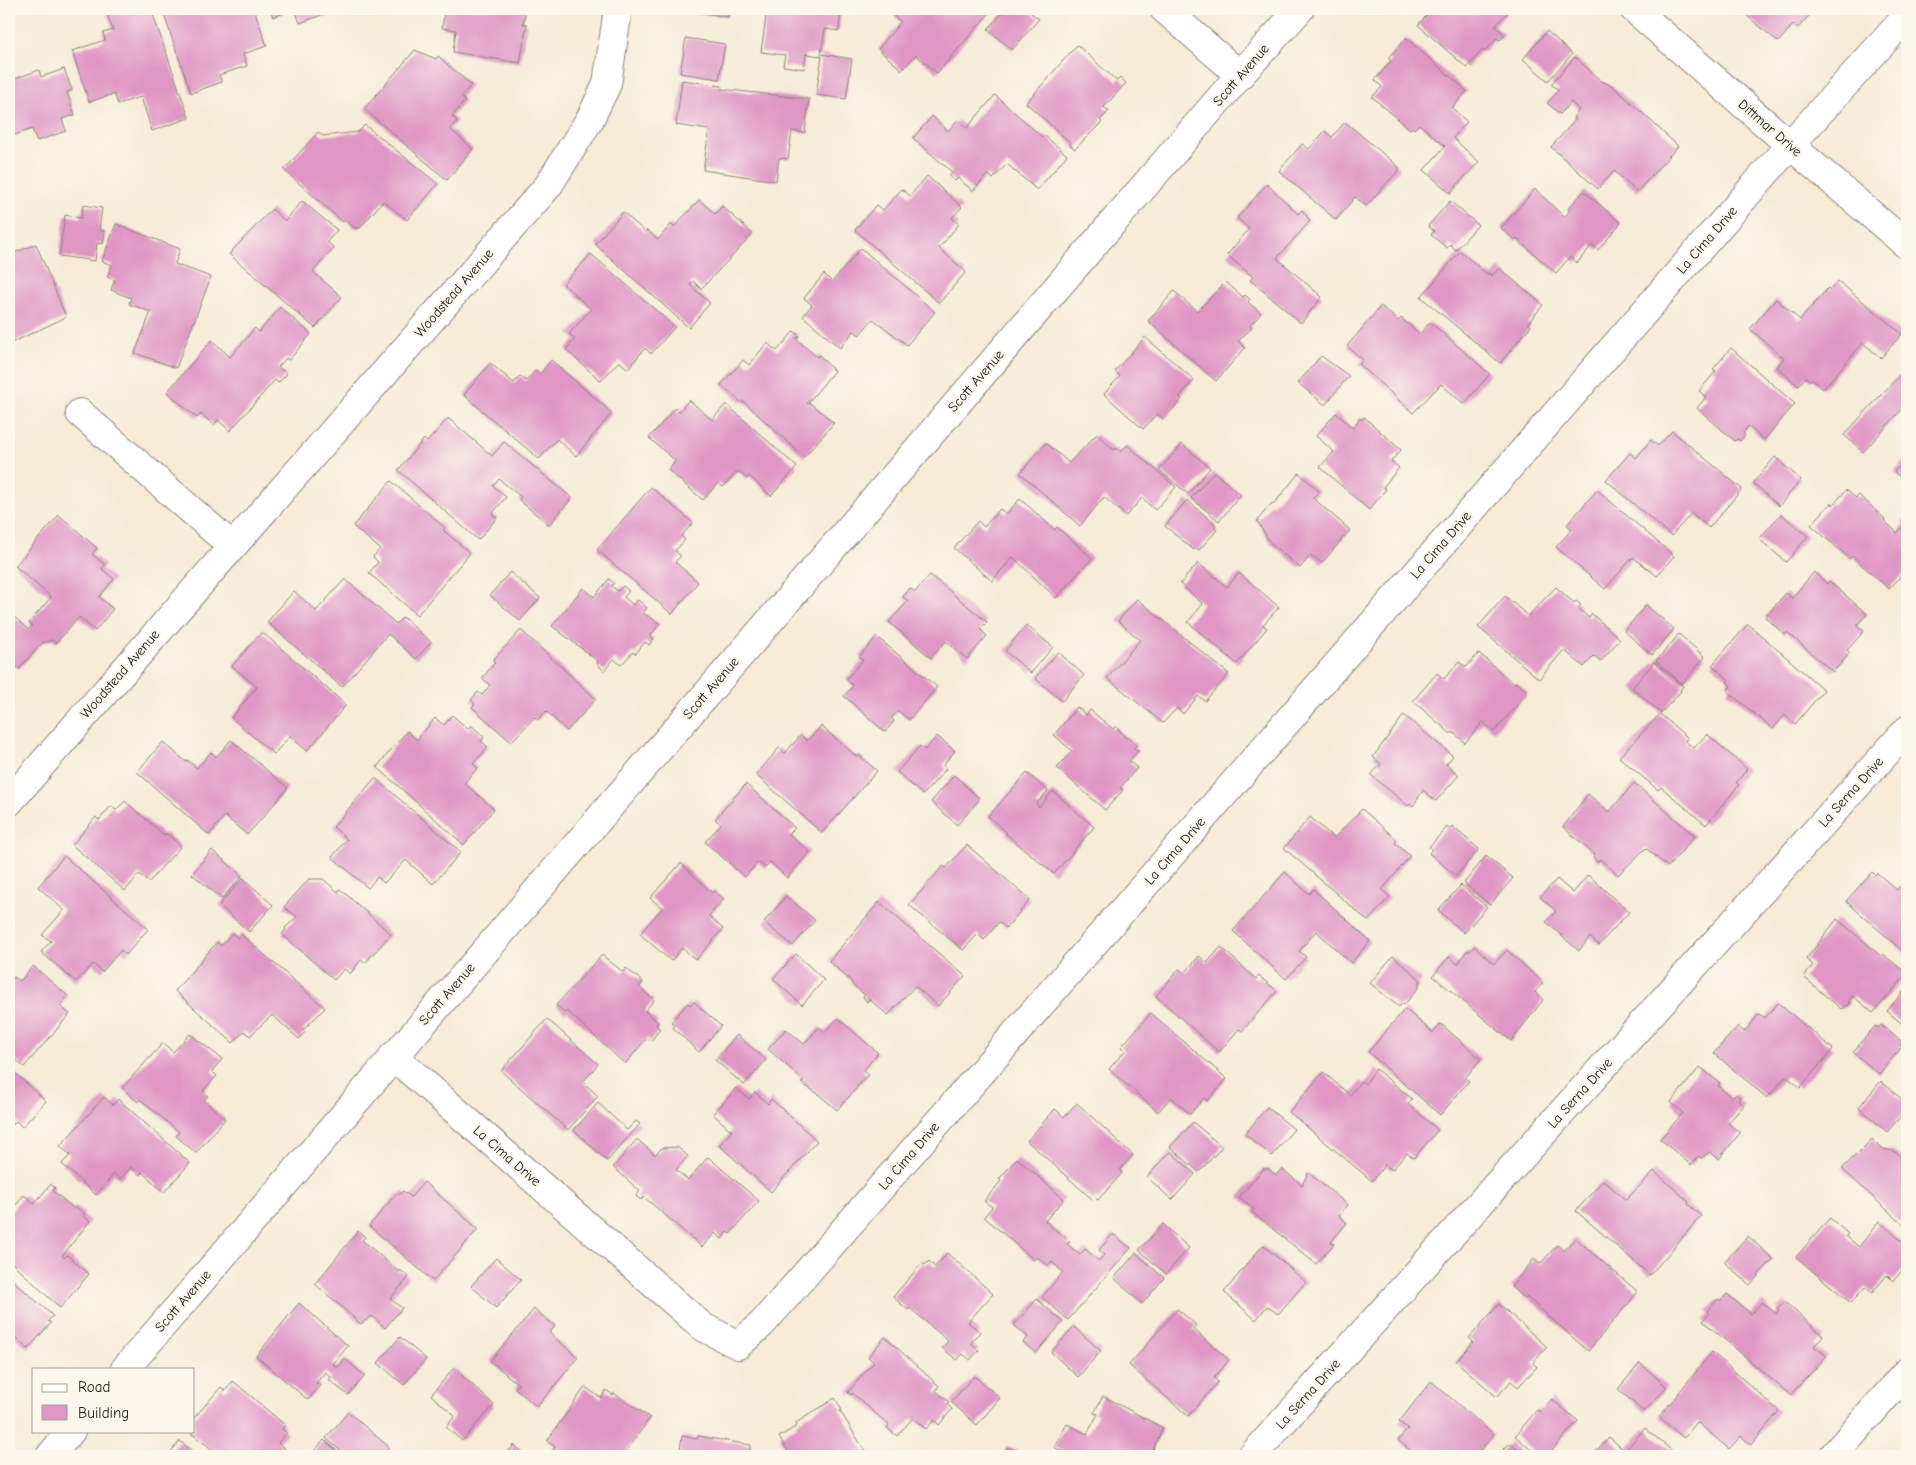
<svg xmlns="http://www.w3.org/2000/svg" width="1916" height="1465" viewBox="0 0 1916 1465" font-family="'Comic Neue',sans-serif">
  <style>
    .building { fill: #df96c5 }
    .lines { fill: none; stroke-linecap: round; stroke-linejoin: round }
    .minor-casing { stroke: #8a847a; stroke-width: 30 }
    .tertiary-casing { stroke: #8a847a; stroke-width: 30 }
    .minor { stroke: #fff; stroke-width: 28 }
    .tertiary { stroke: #fff; stroke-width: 28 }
    .labels { text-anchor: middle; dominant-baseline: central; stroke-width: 4.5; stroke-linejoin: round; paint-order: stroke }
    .street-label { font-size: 14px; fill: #1c1c1c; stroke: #fbf7ec }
  </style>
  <rect width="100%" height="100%" fill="#fbf7ec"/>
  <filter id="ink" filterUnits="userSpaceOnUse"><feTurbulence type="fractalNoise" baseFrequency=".02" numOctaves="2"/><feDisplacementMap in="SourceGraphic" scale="10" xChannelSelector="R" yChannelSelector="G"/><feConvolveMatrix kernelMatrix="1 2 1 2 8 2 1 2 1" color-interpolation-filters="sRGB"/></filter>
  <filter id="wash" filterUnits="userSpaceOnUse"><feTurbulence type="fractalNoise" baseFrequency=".0096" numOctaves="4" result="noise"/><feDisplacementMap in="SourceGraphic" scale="20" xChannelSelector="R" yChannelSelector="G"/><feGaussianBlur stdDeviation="1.12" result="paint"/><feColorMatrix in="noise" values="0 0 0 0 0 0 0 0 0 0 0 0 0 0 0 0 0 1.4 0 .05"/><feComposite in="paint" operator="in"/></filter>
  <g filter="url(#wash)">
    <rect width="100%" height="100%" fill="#f7ebd7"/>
    <g id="blocks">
      <!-- building -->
      <g class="building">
        <polygon points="105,9 151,9 189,118 152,131 141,97 118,104 114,94 89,102 72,51 105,40 103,33 113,30"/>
        <polygon points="162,9 254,9 267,46 243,54 247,66 219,75 222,82 191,93"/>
        <polygon points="270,9 338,9 300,23 295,9 273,17"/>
        <polygon points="445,9 526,9 523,24 527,24 520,63 453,52 456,30 442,28"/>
        <polygon points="678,9 730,9 728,17"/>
        <polygon points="767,9 841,11 839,31 825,29 821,54 852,59 846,99 816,95 822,56 806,54 804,69 783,66 785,55 761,52"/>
        <polygon points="885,9 993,9 937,73 916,55 902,70 878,49 901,22"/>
        <polygon points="1006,9 1026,9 1039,19 1012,50 988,29"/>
        <polygon points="1432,9 1504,9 1508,12 1495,26 1505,35 1500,40 1497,38 1484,52 1482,50 1467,68 1418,25"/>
        <polygon points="1739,9 1815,9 1798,28 1794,24 1778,42"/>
        <polygon points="1547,31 1572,54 1548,81 1523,59"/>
        <polygon points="686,38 725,44 719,79 680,73"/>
        <polygon points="1406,38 1467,91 1452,108 1467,122 1453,138 1479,162 1450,193 1424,170 1445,146 1419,124 1414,129 1412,127 1410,129 1372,97 1382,87 1375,80 1391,61 1388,58"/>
        <polygon points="1077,45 1117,81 1120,78 1126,83 1104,107 1109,111 1100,120 1102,122 1075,149 1070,145 1071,143 1026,103"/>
        <polygon points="415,50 436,59 438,56 471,85 461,97 465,101 452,116 457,121 450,129 473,149 447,180 364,109"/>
        <polygon points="1575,57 1601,81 1613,86 1678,146 1637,192 1614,171 1598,189 1551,147 1576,119 1573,117 1579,110 1571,102 1560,114 1547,103 1559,90 1551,84"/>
        <polygon points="9,64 14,79 39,70 41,77 64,69 72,90 67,92 75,115 62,119 66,131 37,141 32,129 9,137"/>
        <polygon points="682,80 722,86 721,89 809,99 805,133 792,131 788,159 779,158 776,181 703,170 709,130 676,125"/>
        <polygon points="995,95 1042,137 1044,135 1067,155 1037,190 1007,164 993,179 988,174 973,191 958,178 955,181 949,176 952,172 913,138 932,116 948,131 958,120 967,128"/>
        <polygon points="1345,122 1399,167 1399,170 1366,206 1355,197 1336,220 1279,171 1302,144 1309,149 1325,131 1332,137"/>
        <polygon points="365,125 438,184 407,220 383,201 360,228 355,228 345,220 343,222 284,170 318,132 323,136 358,132"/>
        <polygon points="927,176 962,207 952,218 959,224 939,248 966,272 939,303 855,230 876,205 883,210 902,189 910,196"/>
        <polygon points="1267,184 1298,214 1302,210 1310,221 1277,258 1322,297 1301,323 1250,280 1253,277 1227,255 1249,229 1237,218"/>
        <polygon points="1535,189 1564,217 1570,211 1568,209 1584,191 1621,223 1598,250 1592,245 1577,263 1570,257 1556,273 1517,239 1516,241 1501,228"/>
        <polygon points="699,200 715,214 722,206 753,234 701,289 693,281 690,285 710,303 689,328 595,244 623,212 645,232 647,230 658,240 671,224 674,227"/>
        <polygon points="302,201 337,230 327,242 334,248 313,272 342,297 315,328 229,254 272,209 285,221"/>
        <polygon points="1450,201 1478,225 1456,250 1450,244 1447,248 1431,235 1434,231 1428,226"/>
        <polygon points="83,205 102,208 99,230 105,232 103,244 97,243 95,261 59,256 65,215 81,218"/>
        <polygon points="116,224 180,249 175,264 211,277 176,368 135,353 151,312 129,304 131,298 111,290 115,280 107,277 112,265 102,261"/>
        <polygon points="36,244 66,317 9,344 9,255"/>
        <polygon points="861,248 935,312 907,345 873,319 859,335 854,331 840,348 803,316 812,305 804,298 824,274 832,282"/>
        <polygon points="1460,251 1487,274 1489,273 1492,276 1499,268 1543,305 1528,323 1531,326 1500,363 1421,297"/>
        <polygon points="591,254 675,327 651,354 645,348 628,369 619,361 601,381 566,350 575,339 569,334 591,309 563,284"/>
        <polygon points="1838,281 1902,334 1881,358 1863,343 1823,389 1812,379 1810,381 1806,377 1798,386 1777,367 1784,358 1750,329 1776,299 1800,320 1828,288 1830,290"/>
        <polygon points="1226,282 1243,297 1245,295 1250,299 1248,302 1261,313 1250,326 1252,328 1238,341 1245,348 1216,381 1148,321 1174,291 1197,311"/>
        <polygon points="1381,306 1398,321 1401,318 1420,334 1430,322 1490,374 1464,404 1441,384 1413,413 1359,364 1363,360 1347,346"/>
        <polygon points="280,307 311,334 289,360 286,358 278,367 287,374 278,383 275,380 230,431 218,420 214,425 201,414 197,418 167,392 212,340 230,357 255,328 259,332"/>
        <polygon points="794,331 799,336 796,339 817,357 819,355 834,371 807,404 810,403 834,423 804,457 743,401 742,403 721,385 743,360 749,365 767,343 777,351"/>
        <polygon points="1145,337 1194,380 1179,397 1182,399 1164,419 1157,414 1143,429 1104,394 1120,376 1115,371"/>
        <polygon points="1731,348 1795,404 1764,440 1748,426 1743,433 1745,435 1740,441 1737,439 1735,441 1697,408 1706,397 1699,391 1716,371 1713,369"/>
        <polygon points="1321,356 1349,376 1325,405 1298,383"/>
        <polygon points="551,360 612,413 576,456 557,439 539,459 464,395 490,363 514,383 520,376 526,381 536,370 540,374"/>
        <polygon points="1907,367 1907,404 1863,452 1844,435"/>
        <polygon points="689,400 712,420 726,404 797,467 771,496 749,476 747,479 738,471 723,487 718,483 703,500 668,470 676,461 649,438 675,408 679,412"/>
        <polygon points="1336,413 1353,428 1360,418 1362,420 1364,417 1401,450 1391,461 1399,468 1383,487 1386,489 1369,510 1320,467 1334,452 1316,436"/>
        <polygon points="448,418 492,456 504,442 572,498 549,525 519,500 521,497 499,479 493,486 506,497 492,514 497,518 478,540 398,470 424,439 427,442"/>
        <polygon points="1672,431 1742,489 1709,528 1692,513 1671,536 1606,480 1630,453 1636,458 1651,440 1658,446"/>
        <polygon points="1097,434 1114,450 1116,448 1121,452 1127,445 1176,487 1155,510 1142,498 1126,516 1104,497 1080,526 1020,473 1046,443 1069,463"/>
        <polygon points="1182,444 1210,468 1188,494 1159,470"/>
        <polygon points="1775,457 1801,480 1779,506 1753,483"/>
        <polygon points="1907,457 1907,483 1894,472"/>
        <polygon points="1214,472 1241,495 1219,521 1191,498"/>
        <polygon points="1299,473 1319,491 1313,498 1350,530 1322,563 1311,555 1300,568 1271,544 1257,521 1272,503 1273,505"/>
        <polygon points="391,481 445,528 443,530 470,553 417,615 369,573 378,562 373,557 380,549 353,526"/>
        <polygon points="651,487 693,523 681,536 685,540 675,551 681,556 675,562 698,582 672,614 597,550"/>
        <polygon points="1597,490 1674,556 1657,576 1633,557 1605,589 1556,547 1572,529 1567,525"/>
        <polygon points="1846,490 1856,498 1859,495 1885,519 1884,520 1897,533 1905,524 1902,522 1907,516 1907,577 1903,574 1889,589 1852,556 1850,559 1811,525 1831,503 1833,505"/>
        <polygon points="1020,499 1055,530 1057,527 1092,558 1056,598 1013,557 992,581 954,548 978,521 984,527 1000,509 1006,514"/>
        <polygon points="1187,500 1216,525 1214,528 1217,530 1199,550 1196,548 1194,550 1165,526"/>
        <polygon points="1781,514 1808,536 1786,562 1759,539"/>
        <polygon points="59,515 97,548 92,554 105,565 102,569 114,579 99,597 113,609 95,631 79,617 56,643 52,640 42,643 19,669 9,661 9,618 12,615 29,630 32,625 29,623 51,597 15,566"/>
        <polygon points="1198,563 1227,587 1239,573 1279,607 1263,625 1267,628 1237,664 1188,622 1203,604 1180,584"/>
        <polygon points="510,572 540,598 520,621 490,595"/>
        <polygon points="1814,572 1827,584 1829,581 1867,614 1857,625 1864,631 1847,650 1850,653 1833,672 1787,632 1785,635 1765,617 1786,593 1792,598"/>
        <polygon points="930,575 987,622 980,629 987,636 967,659 946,641 931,658 889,622 908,601 903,597 910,588 915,592"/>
        <polygon points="345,579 396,624 403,617 431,642 416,659 388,634 342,687 267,622 294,591 316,611"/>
        <polygon points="609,579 614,583 611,586 618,591 623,586 629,591 624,597 633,605 638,600 647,608 643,613 660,624 650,636 654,639 649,645 645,642 635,654 633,652 621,665 614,659 604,671 597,664 598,661 552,626 583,588 594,597"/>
        <polygon points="1556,587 1574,603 1576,601 1581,605 1578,608 1589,618 1592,614 1620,639 1601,661 1594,656 1584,667 1564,650 1539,679 1478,627 1505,596 1528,616"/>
        <polygon points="1137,599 1229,674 1205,701 1198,696 1183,714 1177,708 1163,723 1107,678 1140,640 1118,621"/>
        <polygon points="1646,605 1674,629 1652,655 1624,631"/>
        <polygon points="1748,624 1824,690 1795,724 1785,715 1773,729 1727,691 1731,686 1727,682 1729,680 1712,665"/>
        <polygon points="1026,625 1053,647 1031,673 1005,651"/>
        <polygon points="521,630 596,699 567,731 546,711 538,720 535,717 511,742 472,707 475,704 471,700 478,692 482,695 490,685 482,678 495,663 493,660"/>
        <polygon points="262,632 346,705 307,751 290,736 274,754 231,718 257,687 232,666"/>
        <polygon points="1679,634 1705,657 1682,684 1656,661"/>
        <polygon points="877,637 937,687 909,720 898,711 891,718 894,721 885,732 844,696 853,686 846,679 863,660 859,657"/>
        <polygon points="1058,652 1084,675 1062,701 1035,678"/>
        <polygon points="1479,653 1514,684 1516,682 1528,692 1494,732 1483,722 1465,743 1453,732 1451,734 1413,701 1437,673 1444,679 1459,662 1466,667"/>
        <polygon points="1654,662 1683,686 1680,690 1681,691 1661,713 1632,688"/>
        <polygon points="9,671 14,675 9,681"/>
        <polygon points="1077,707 1086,715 1090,710 1113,729 1116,726 1126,738 1127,737 1137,745 1134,748 1138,751 1129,761 1137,768 1120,788 1123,790 1105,810 1057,768 1072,751 1054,735"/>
        <polygon points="1660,714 1688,738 1685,741 1694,748 1707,734 1747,769 1736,783 1739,785 1706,825 1661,787 1658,790 1619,757"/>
        <polygon points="452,715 468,729 471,725 484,737 481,741 488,747 473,764 478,768 464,783 494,809 464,845 377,767 407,731 417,740 435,718 444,725"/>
        <polygon points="1404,715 1453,756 1446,764 1459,775 1436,801 1423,790 1413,806 1410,804 1408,806 1371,775 1381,764 1373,757"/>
        <polygon points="821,726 857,757 859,755 877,771 822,833 756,775 779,748 785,753 801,735 807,741"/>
        <polygon points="937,736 955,751 943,765 946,769 923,795 897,772 920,746 925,750"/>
        <polygon points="231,740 288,788 247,835 225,816 209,835 137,772 163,742 186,762 187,760 197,768 211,752 216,757"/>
        <polygon points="1027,773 1048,791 1036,804 1039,807 1053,791 1094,827 1054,874 1006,834 1007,833 988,816"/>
        <polygon points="954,775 980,799 957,825 931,802"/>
        <polygon points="375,778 461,852 433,884 406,860 384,883 377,877 368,888 332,857 347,839 333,827"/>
        <polygon points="1634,783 1695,836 1668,867 1646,848 1618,875 1600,859 1598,862 1593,857 1595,855 1563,827 1588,794 1609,812"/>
        <polygon points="746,784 795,828 789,834 810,852 787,878 770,862 765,868 758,862 745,877 705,842 721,824 715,819"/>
        <polygon points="125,801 164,835 166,833 181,846 149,882 139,874 125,891 72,845 96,817 99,820 111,806 116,810"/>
        <polygon points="1362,809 1397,840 1395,843 1410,856 1382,890 1390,897 1368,921 1284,848 1310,817 1334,838"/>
        <polygon points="1452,826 1479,849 1456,876 1429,853 1432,850 1429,847 1447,827 1450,829"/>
        <polygon points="967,845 1030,900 1006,928 999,922 984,940 978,934 963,950 909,905 943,866 946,868"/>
        <polygon points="212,850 242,876 222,899 192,874"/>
        <polygon points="64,856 148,929 126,955 121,950 102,972 93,964 76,982 41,952 51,941 42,935 64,910 38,887"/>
        <polygon points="1486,856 1513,878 1490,905 1464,883"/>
        <polygon points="681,863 712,893 714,891 724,899 709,916 723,929 696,960 682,948 671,961 640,934 662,908 650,898"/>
        <polygon points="1285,872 1309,894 1313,889 1370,941 1351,963 1316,931 1299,951 1306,957 1286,979 1233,931"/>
        <polygon points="1872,872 1875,875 1877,873 1897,890 1907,879 1907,955 1846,901"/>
        <polygon points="1588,875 1629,912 1599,945 1590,937 1579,951 1546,922 1556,911 1540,897 1557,879 1573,893"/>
        <polygon points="243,878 273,905 249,932 219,905"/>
        <polygon points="309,879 323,879 338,892 340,889 391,934 365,963 361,960 350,974 344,969 334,980 282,934 286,929 285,928 297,917 284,907"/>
        <polygon points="1461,885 1487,907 1464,933 1438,910"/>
        <polygon points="786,896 815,920 793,946 764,922"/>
        <polygon points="879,902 965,976 938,1006 915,986 888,1015 869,999 867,1002 863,997 865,995 851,983 852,982 829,961"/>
        <polygon points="1837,919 1881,956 1883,954 1907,974 1873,1013 1853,996 1848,1002 1850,1003 1841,1009 1804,977 1813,965 1806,959"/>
        <polygon points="232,933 238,938 241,934 325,1008 303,1030 305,1032 299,1039 272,1015 250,1036 244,1031 233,1043 175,991 217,942 221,946"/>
        <polygon points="1474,946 1494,964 1507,950 1543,983 1535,992 1543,1000 1511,1041 1433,976 1449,957 1458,964 1467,950 1469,952"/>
        <polygon points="1221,947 1256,979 1259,976 1277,991 1242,1031 1239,1029 1219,1052 1156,996 1179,969 1185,973 1199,956 1207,963"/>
        <polygon points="796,954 824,980 802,1005 773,979"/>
        <polygon points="602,955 623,972 626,968 643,982 639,987 654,1000 645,1011 658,1022 656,1025 660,1029 651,1041 647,1038 625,1064 567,1011 565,1013 556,1005"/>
        <polygon points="1393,956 1421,980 1418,984 1420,986 1404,1005 1402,1003 1399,1007 1370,983"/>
        <polygon points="33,966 68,996 60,1006 70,1014 24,1067 14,1058 12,1060 9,1058 9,983 14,977 20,981"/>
        <polygon points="1907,987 1907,1028 1887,1011"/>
        <polygon points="694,1002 721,1026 699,1052 673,1028 675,1025 671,1022 688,1003 690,1005"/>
        <polygon points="1778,1003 1833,1049 1800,1088 1786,1076 1767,1098 1714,1053 1738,1026 1744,1032 1759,1014 1765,1018"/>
        <polygon points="1405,1009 1433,1033 1441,1024 1481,1059 1465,1078 1469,1081 1440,1115 1368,1052"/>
        <polygon points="1151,1013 1227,1079 1207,1101 1204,1098 1190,1114 1171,1097 1158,1112 1109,1069 1125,1051 1121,1047"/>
        <polygon points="838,1018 878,1053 863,1071 868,1075 837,1110 817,1093 801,1083 804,1081 768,1049 786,1029 804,1044 819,1027 825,1032"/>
        <polygon points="547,1019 598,1064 583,1082 598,1096 568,1130 501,1071"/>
        <polygon points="1881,1025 1902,1042 1900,1045 1902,1047 1879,1074 1853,1052 1875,1026 1878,1028"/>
        <polygon points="190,1034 222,1059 212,1071 217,1076 203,1091 208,1096 204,1100 225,1119 196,1153 176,1136 179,1132 140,1099 138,1102 122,1088 163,1043 173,1052"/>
        <polygon points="737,1035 766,1060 744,1085 715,1060"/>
        <polygon points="1700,1067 1720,1083 1718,1086 1732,1098 1736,1094 1740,1098 1738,1101 1744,1105 1728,1123 1740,1133 1719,1159 1710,1152 1701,1158 1698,1156 1691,1165 1660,1139 1683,1113 1671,1102"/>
        <polygon points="1376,1069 1412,1099 1408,1104 1438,1130 1414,1158 1407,1153 1392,1170 1385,1165 1372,1181 1289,1112 1323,1072 1350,1095 1361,1081 1365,1084"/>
        <polygon points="16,1074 46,1101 22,1127 16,1121 9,1128 9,1082"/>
        <polygon points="1881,1081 1907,1104 1907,1109 1887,1132 1859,1107"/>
        <polygon points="736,1088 749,1099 755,1092 768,1104 771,1099 817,1141 771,1192 719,1145 732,1131 713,1114"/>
        <polygon points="104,1097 113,1105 118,1099 190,1163 164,1192 142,1172 140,1175 131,1167 120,1179 114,1174 96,1195 62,1164 70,1155 60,1146"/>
        <polygon points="598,1103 627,1130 636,1121 640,1124 607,1161 574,1130"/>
        <polygon points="1077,1103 1133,1155 1120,1170 1122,1173 1098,1200 1095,1198 1093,1200 1027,1141 1055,1109 1064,1117"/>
        <polygon points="1267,1107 1294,1129 1272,1156 1245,1134"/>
        <polygon points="1193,1122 1222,1147 1199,1172 1170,1147"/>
        <polygon points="637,1139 655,1155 662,1148 677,1147 688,1156 676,1170 688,1180 708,1157 759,1201 730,1234 727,1232 722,1239 715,1233 702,1247 644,1197 641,1200 636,1196 640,1191 613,1167"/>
        <polygon points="1872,1139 1882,1149 1894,1151 1907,1161 1907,1228 1842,1169"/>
        <polygon points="1170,1151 1195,1174 1172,1200 1147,1177"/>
        <polygon points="1017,1158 1064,1199 1045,1221 1070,1242 1067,1244 1080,1255 1085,1249 1099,1261 1104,1255 1099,1250 1113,1234 1131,1248 1068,1320 1042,1297 1063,1272 1052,1262 1049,1266 1037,1257 1034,1260 984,1217 992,1207 984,1201 1001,1181 999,1179"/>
        <polygon points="1264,1168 1266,1170 1267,1168 1276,1175 1282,1169 1302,1185 1308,1173 1311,1175 1348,1205 1339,1216 1347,1223 1331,1242 1334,1244 1316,1264 1252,1212 1254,1209 1239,1197"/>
        <polygon points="1654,1171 1689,1202 1688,1204 1701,1216 1650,1275 1576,1211 1603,1180 1626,1200"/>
        <polygon points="424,1182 478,1229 433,1281 369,1226 397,1193 399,1195 403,1191 411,1197"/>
        <polygon points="51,1184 55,1188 53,1191 74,1209 76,1207 85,1214 83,1216 90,1221 62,1256 64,1258 67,1255 89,1274 60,1308 9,1260 9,1214 24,1195 34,1204"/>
        <polygon points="1830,1218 1848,1234 1846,1236 1859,1247 1879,1221 1907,1246 1907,1265 1893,1281 1887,1275 1872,1293 1865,1287 1851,1303 1796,1257"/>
        <polygon points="1163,1224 1189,1248 1166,1274 1139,1250"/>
        <polygon points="358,1231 365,1237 362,1240 399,1272 400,1270 409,1277 390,1299 402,1308 385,1328 372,1316 361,1324 315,1284"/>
        <polygon points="1748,1236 1773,1259 1750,1285 1724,1262"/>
        <polygon points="1575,1238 1638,1292 1588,1351 1527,1297 1526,1299 1511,1287 1534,1259 1540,1264 1557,1245 1564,1251"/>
        <polygon points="1263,1245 1306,1282 1278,1314 1267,1306 1256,1320 1224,1292"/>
        <polygon points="947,1253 993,1294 968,1322 980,1332 971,1343 979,1350 970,1360 963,1354 957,1360 942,1348 948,1341 910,1308 908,1310 893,1297 922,1263 925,1265 929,1261 935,1267"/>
        <polygon points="1136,1253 1164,1278 1142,1304 1114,1278"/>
        <polygon points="496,1258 521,1280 496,1308 471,1286"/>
        <polygon points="9,1277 53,1316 48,1321 51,1323 28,1349 9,1332"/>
        <polygon points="1727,1294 1751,1314 1762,1302 1776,1314 1779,1310 1777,1308 1785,1302 1823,1336 1814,1346 1827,1356 1790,1395 1703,1321 1709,1313 1707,1311 1718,1299 1720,1301"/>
        <polygon points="1037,1299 1063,1322 1036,1353 1023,1342 1028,1337 1014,1325"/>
        <polygon points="299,1303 348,1346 333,1364 337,1368 345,1359 365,1376 348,1395 329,1380 331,1377 325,1372 316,1383 320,1386 308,1400 256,1356"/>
        <polygon points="1499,1304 1547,1347 1533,1363 1537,1367 1518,1387 1511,1381 1497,1397 1456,1361 1473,1342 1469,1338"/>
        <polygon points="534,1309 555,1326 549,1333 578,1357 537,1407 515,1388 518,1384 490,1361"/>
        <polygon points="1177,1309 1196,1325 1193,1329 1229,1360 1214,1378 1218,1382 1188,1416 1129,1365"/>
        <polygon points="1074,1327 1101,1351 1078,1377 1051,1352"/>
        <polygon points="400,1337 426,1359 404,1385 378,1363"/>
        <polygon points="885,1337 939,1386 936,1391 949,1402 947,1404 952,1409 939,1425 934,1420 926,1429 913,1418 897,1436 887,1428 889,1425 852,1393 850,1395 848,1392 874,1362 868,1357"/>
        <polygon points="1712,1352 1779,1411 1751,1445 1741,1436 1729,1449 1697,1422 1684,1438 1659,1417"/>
        <polygon points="1640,1363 1667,1387 1644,1412 1618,1389"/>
        <polygon points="454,1368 494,1405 462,1441 446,1427 455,1416 431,1395"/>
        <polygon points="974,1376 1000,1398 977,1425 951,1402"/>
        <polygon points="233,1381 285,1425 282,1429 287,1433 278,1443 294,1456 221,1456 188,1431 194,1431 194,1418 221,1387 225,1391"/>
        <polygon points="1431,1381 1494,1435 1475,1456 1417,1456 1398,1440 1408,1429 1399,1422"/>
        <polygon points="585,1387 601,1398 606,1390 613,1395 614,1393 650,1418 623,1456 548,1456 555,1447 547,1441"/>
        <polygon points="1103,1396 1163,1428 1150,1456 1071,1456 1054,1447 1067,1424 1087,1434 1098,1414 1094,1413"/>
        <polygon points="835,1398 842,1410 840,1411 868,1456 791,1456 779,1437 797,1426 796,1423"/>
        <polygon points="1552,1399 1578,1421 1547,1456 1538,1456 1515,1436 1537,1410 1540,1412"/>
        <polygon points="348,1412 389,1447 381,1456 347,1456 326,1438"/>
        <polygon points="1645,1428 1678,1456 1592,1456 1609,1437 1625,1451"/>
        <polygon points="682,1436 697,1439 698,1436 751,1445 749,1454 745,1454 745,1456 679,1456"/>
        <polygon points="324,1440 343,1456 309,1456"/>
        <polygon points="180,1441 198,1456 167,1456"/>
        <polygon points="1510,1443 1524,1456 1497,1456"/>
        <polygon points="514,1445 528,1456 504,1456"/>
        <polygon points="1007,1447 1030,1456 1002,1456"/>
      </g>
    </g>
  </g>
  <g filter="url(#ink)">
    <use href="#blocks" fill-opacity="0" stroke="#8a847a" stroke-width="1"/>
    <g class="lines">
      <!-- minor casing -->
      <g class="minor-casing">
        <g id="minor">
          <polyline points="1164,9 1240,75"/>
          <polyline points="1634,9 1790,145 1907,245"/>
          <polyline points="80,413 232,546"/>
          <polyline points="9,802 548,186 590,119 607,84 618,9"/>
          <polyline points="393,1056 703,1327 738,1345 762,1324 1790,145 1907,16"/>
          <polyline points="1252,1456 1907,730"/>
          <polyline points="1833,1456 1907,1372"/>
        </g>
      </g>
      <!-- tertiary casing -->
      <g class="tertiary-casing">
        <g id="tertiary">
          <polyline points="125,1369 1240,75 1300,9"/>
          <polyline points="50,1456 71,1431"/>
        </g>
      </g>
      <!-- minor -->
      <use href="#minor" class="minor"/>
      <!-- tertiary -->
      <use href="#tertiary" class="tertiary"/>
    </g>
  </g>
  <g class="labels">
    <!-- street labels -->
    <g class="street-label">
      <text transform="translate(1241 75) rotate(-49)">Scott Avenue</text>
      <text transform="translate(1770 128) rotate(41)">Dittmar Drive</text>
      <text transform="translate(1707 240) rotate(-49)">La Cima Drive</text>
      <text transform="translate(454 293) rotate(-49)">Woodstead Avenue</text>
      <text transform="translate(976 381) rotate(-49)">Scott Avenue</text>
      <text transform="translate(1441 545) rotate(-49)">La Cima Drive</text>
      <text transform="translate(120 674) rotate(-49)">Woodstead Avenue</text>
      <text transform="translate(711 688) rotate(-49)">Scott Avenue</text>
      <text transform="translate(1851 792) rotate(-48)">La Serna Drive</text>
      <text transform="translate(1175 851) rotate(-49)">La Cima Drive</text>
      <text transform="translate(447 994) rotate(-49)">Scott Avenue</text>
      <text transform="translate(1580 1093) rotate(-48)">La Serna Drive</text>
      <text transform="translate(507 1156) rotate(41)">La Cima Drive</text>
      <text transform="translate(909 1156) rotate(-49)">La Cima Drive</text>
      <text transform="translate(183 1301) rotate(-49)">Scott Avenue</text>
      <text transform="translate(1308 1394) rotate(-48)">La Serna Drive</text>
    </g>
  </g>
  <!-- margin -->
  <rect width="1916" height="1465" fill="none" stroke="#fbf7ec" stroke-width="30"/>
  <!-- legend -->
  <rect x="32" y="1368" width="162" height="65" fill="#fbf7ec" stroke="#a29f99"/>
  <rect x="42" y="1384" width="25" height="8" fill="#ffffff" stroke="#a29f99"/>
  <text x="78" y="1392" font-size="15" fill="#1c1c1c">Road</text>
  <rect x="42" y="1405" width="25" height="15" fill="#df96c5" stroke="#a29f99"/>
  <text x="78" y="1418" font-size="15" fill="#1c1c1c">Building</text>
</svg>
